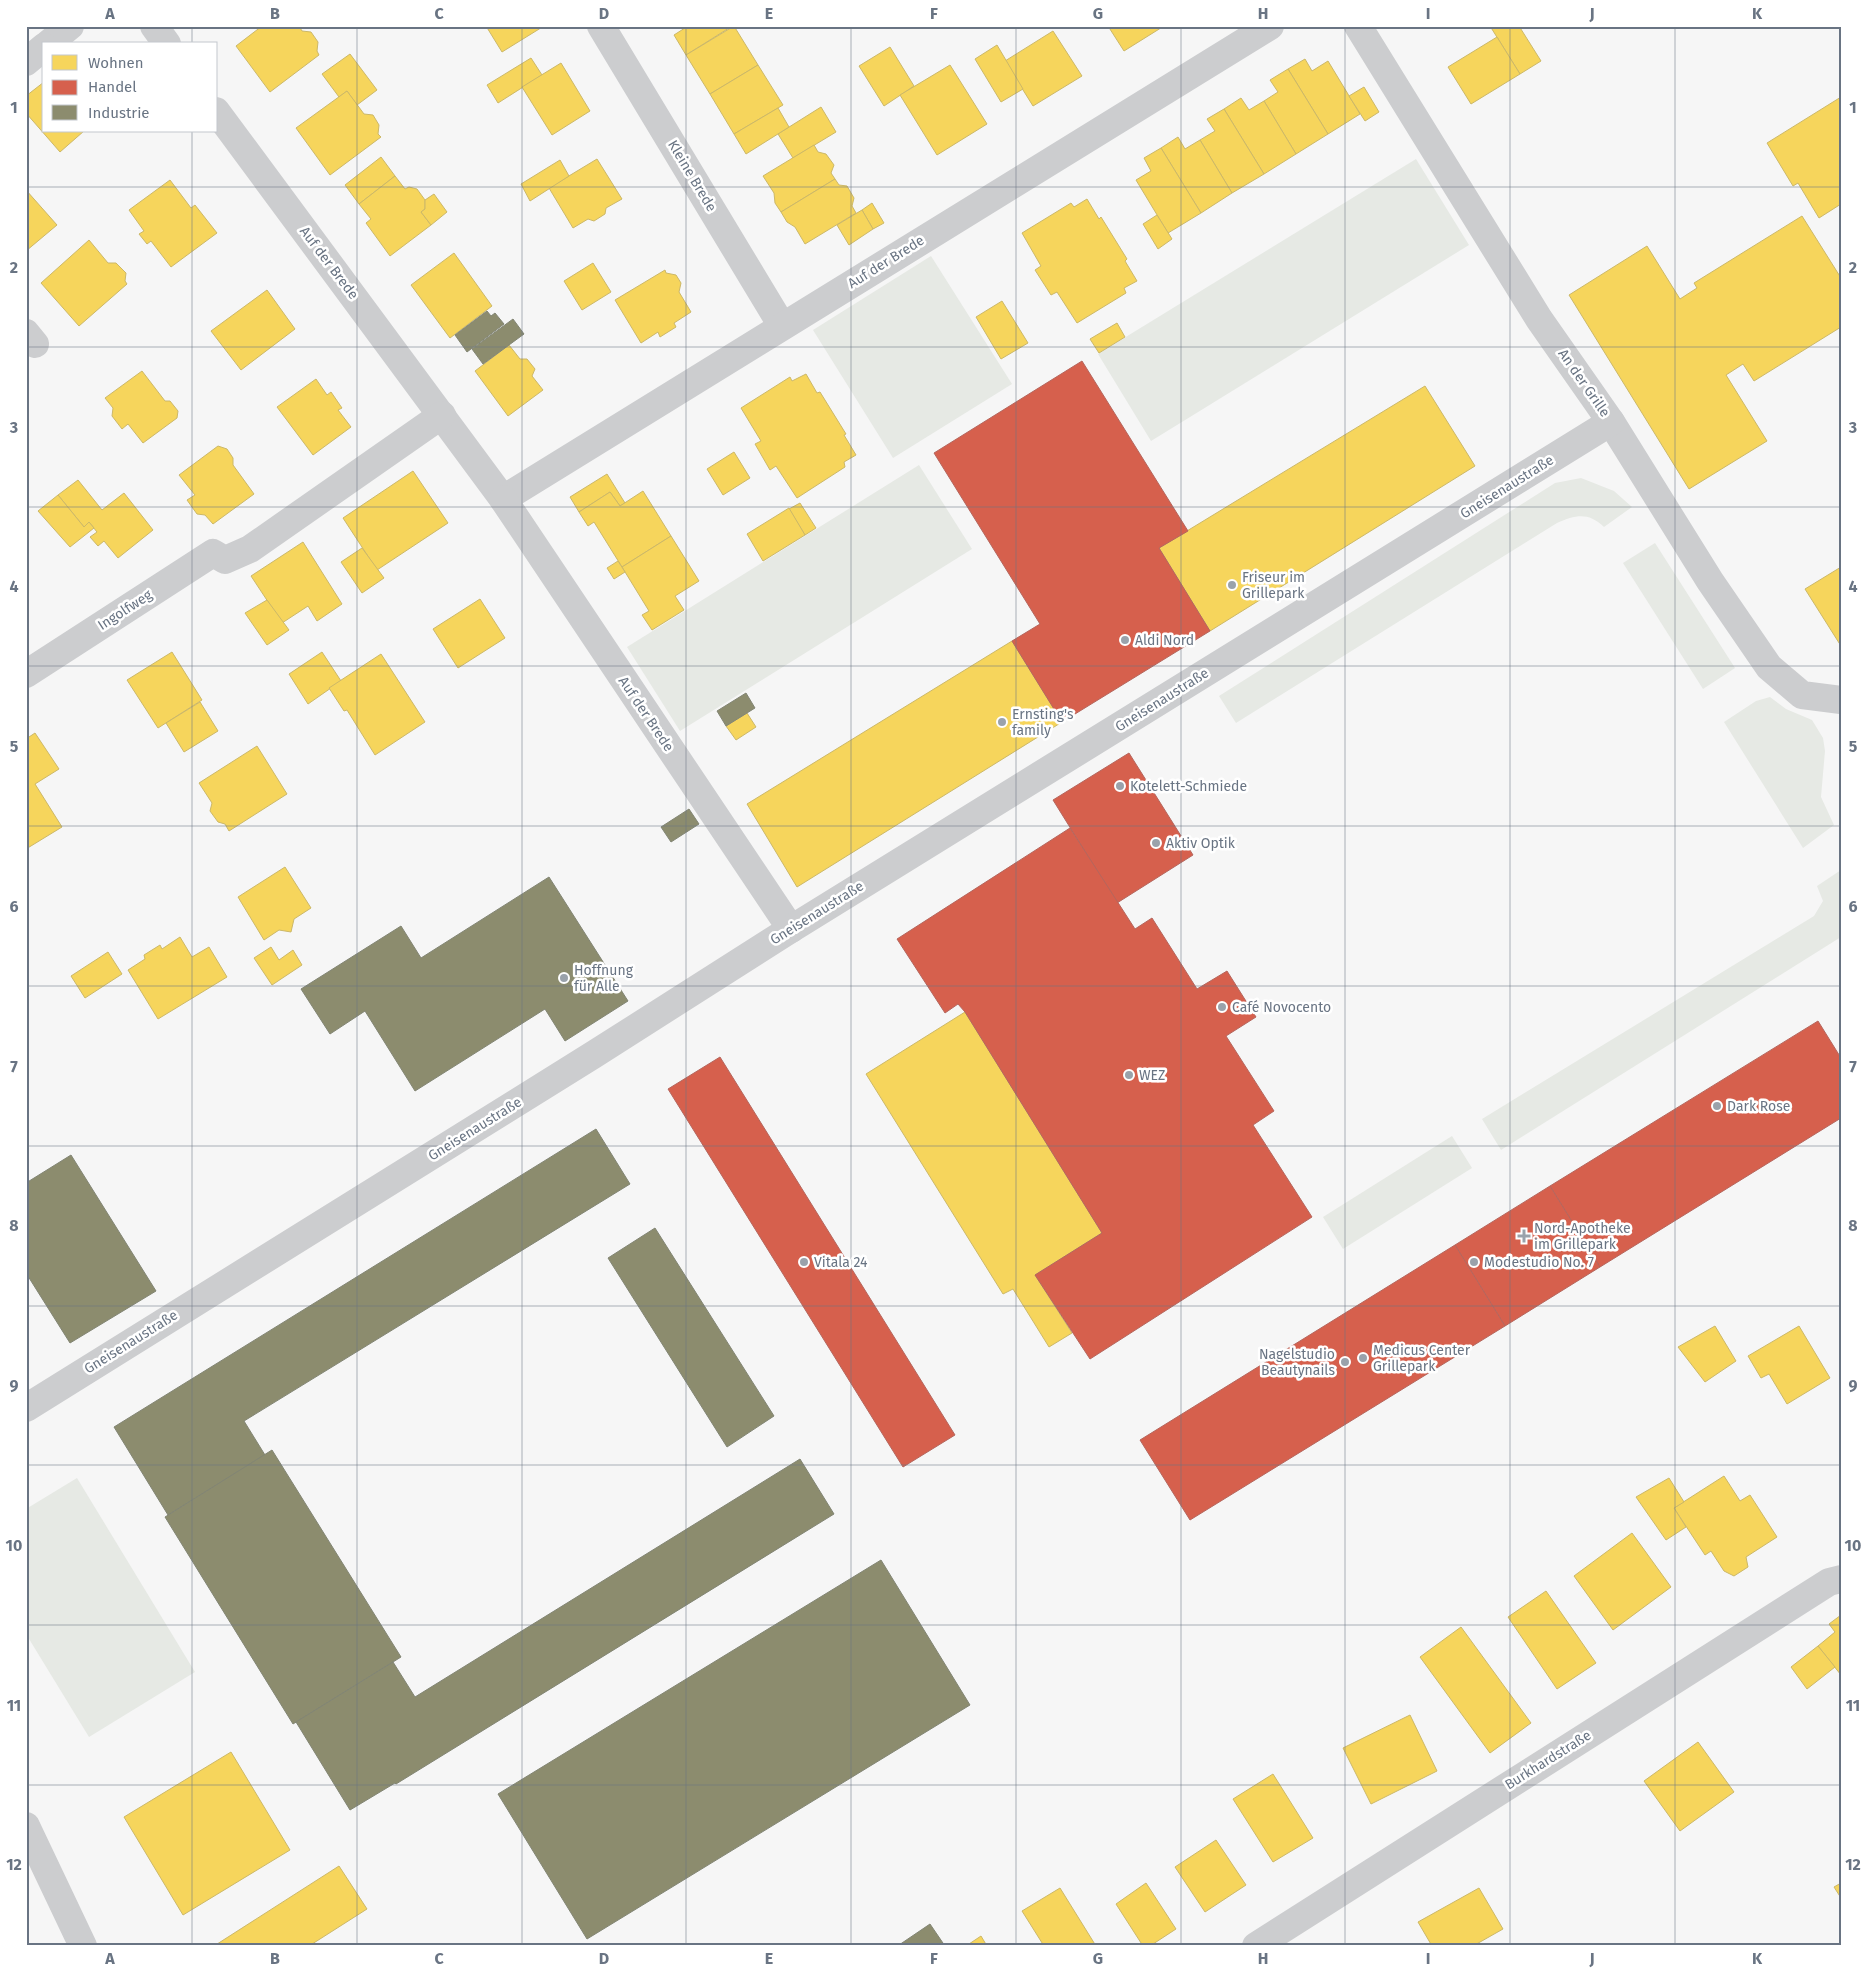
<svg xmlns="http://www.w3.org/2000/svg" width="1867" height="1972" viewBox="0 0 1867 1972" font-family="'Fira Sans',sans-serif">
  <style>
    .green { fill: #e6e9e4 }
    .homes { fill: #f6d55c; stroke: #ccb868 }
    .shops { fill: #d6604d; stroke: #b5665d }
    .industry { fill: #8c8c6e; stroke: #828574 }
    .lines { fill: none; stroke-linecap: round; stroke-linejoin: round }
    .street { stroke: #cccdcf; stroke-width: 28 }
    .grid { fill: none; stroke: #697483; stroke-width: 1; stroke-opacity: 0.55 }
    .poi-dot { fill: #9aa2ab; stroke: #fff; stroke-width: 2 }
    .labels { text-anchor: middle; dominant-baseline: central; stroke-width: 5; stroke-linejoin: round; paint-order: stroke }
    .street-label { font-size: 14px; fill: #697483; stroke: #fff }
    .poi-label { font-size: 14px; fill: #697483; stroke: #fff; text-anchor: start }
    .neatline { fill: none; stroke: #697483; stroke-width: 2 }
    .grid-label { font-size: 16px; text-anchor: middle; font-weight: bold; fill: #697483 }
  </style>
  <rect width="100%" height="100%" fill="#f6f6f6"/>
  <!-- green -->
  <g class="green">
    <polygon points="1416,159 1469,245 1151,441 1098,354"/>
    <polygon points="931,256 1012,384 893,458 813,330"/>
    <polygon points="919,465 972,549 680,731 627,647"/>
    <path d="M1581 478 1614 491 1632 507 1604 527C1588 512 1576 515 1557 523L1236 723 1219 696 1555 483Z"/>
    <polygon points="1655,543 1735,668 1703,689 1623,563"/>
    <polygon points="1770,697 1786,709 1812,720 1823,738 1825,751 1821,797 1834,825 1803,848 1724,722 1756,701"/>
    <polygon points="1841,870 1841,937 1501,1150 1482,1119 1814,916 1823,901 1817,886"/>
    <polygon points="1452,1136 1472,1168 1343,1249 1323,1217"/>
    <polygon points="77,1478 195,1672 89,1737 26,1634 26,1509"/>
  </g>
  <!-- homes -->
  <g class="homes">
    <polygon points="262,26 299,26 302,31 311,32 318,42 317,51 319,55 270,92 236,46"/>
    <polygon points="486,26 544,26 502,52"/>
    <polygon points="688,26 728,26 729,28 686,55 674,35"/>
    <polygon points="734,26 758,65 710,94 686,55"/>
    <polygon points="1108,26 1164,26 1124,51"/>
    <polygon points="1490,26 1519,26 1541,61 1520,74"/>
    <polygon points="1053,31 1082,76 1033,106 1005,61"/>
    <polygon points="1497,37 1520,74 1471,104 1448,67"/>
    <polygon points="997,45 1023,89 1001,102 975,59"/>
    <polygon points="890,47 914,86 884,106 859,66"/>
    <polygon points="350,54 377,90 357,105 347,91 339,97 322,74"/>
    <polygon points="531,58 542,75 498,103 487,85"/>
    <polygon points="1305,59 1312,71 1328,61 1360,114 1328,134 1288,69"/>
    <polygon points="561,63 590,111 552,135 522,87"/>
    <polygon points="758,65 783,105 734,134 710,94"/>
    <polygon points="950,65 987,124 937,155 900,95"/>
    <polygon points="1288,69 1328,134 1296,154 1264,101 1278,92 1270,80"/>
    <polygon points="44,82 44,131 84,131 60,152 26,113 26,96"/>
    <polygon points="1364,87 1379,112 1365,121 1349,96"/>
    <polygon points="347,91 364,114 373,115 379,125 378,134 381,137 330,175 296,128"/>
    <polygon points="1841,97 1841,204 1819,218 1798,183 1793,186 1767,143"/>
    <polygon points="1241,98 1249,110 1264,101 1296,154 1264,174 1224,109"/>
    <polygon points="821,107 836,132 793,158 778,134"/>
    <polygon points="778,108 789,127 746,154 734,134"/>
    <polygon points="1224,109 1264,174 1232,193 1200,140 1215,131 1207,119"/>
    <polygon points="1178,137 1185,149 1200,140 1232,193 1201,213 1161,148"/>
    <polygon points="814,145 818,152 826,154 834,165 831,173 835,179 781,212 775,203 774,193 763,176"/>
    <polygon points="1161,148 1201,213 1168,233 1136,180 1151,171 1144,158"/>
    <polygon points="381,157 395,176 359,204 345,185"/>
    <polygon points="597,159 622,199 606,208 605,214 594,221 588,219 573,228 549,188"/>
    <polygon points="560,160 569,176 530,201 521,184"/>
    <polygon points="395,176 405,189 409,187 417,189 425,200 425,209 421,212 431,225 390,256 366,223 371,219 359,204"/>
    <polygon points="835,179 839,185 847,186 854,198 852,206 856,213 805,244 795,227 787,222 781,212"/>
    <polygon points="170,180 191,208 195,205 217,233 171,267 151,241 147,244 139,234 144,231 129,210"/>
    <polygon points="26,190 57,225 26,251"/>
    <polygon points="434,194 447,212 431,225 421,212 425,209 425,200"/>
    <polygon points="1087,199 1099,219 1101,217 1127,259 1125,261 1137,281 1124,288 1126,293 1077,323 1057,292 1051,295 1035,270 1041,266 1022,233 1071,203 1074,207"/>
    <polygon points="872,203 884,223 873,229 862,210"/>
    <polygon points="862,210 873,229 849,245 837,225"/>
    <polygon points="1157,215 1172,239 1158,249 1143,224"/>
    <polygon points="1802,216 1841,278 1841,327 1754,381 1743,364 1726,375 1767,441 1689,489 1569,295 1647,246 1680,299 1697,288 1694,283"/>
    <polygon points="89,240 108,263 116,263 126,273 125,281 127,284 79,326 41,283"/>
    <polygon points="454,253 492,306 450,338 411,285"/>
    <polygon points="593,263 611,292 582,310 564,281"/>
    <polygon points="665,270 666,273 676,275 681,283 679,292 691,312 674,323 676,327 660,337 658,332 641,343 615,300"/>
    <polygon points="267,290 295,329 241,370 211,331"/>
    <polygon points="1002,301 1028,343 1001,359 976,317"/>
    <polygon points="1117,323 1125,337 1099,353 1090,339"/>
    <polygon points="509,345 520,359 527,359 535,369 532,376 543,390 508,416 475,371"/>
    <polygon points="142,371 165,401 170,401 178,411 177,418 143,443 128,424 122,429 112,416 113,408 105,398"/>
    <polygon points="806,374 817,393 820,392 846,434 844,435 856,455 844,462 845,467 797,498 776,466 770,470 755,444 761,441 741,408 790,377 792,381"/>
    <polygon points="316,379 327,395 331,392 342,408 338,410 351,427 313,455 277,407"/>
    <polygon points="1425,386 1475,466 1210,631 1159,548"/>
    <polygon points="218,446 227,449 233,458 233,465 254,494 213,524 205,515 197,514 187,500 195,495 179,475"/>
    <polygon points="734,452 750,478 723,495 707,469"/>
    <polygon points="413,471 448,523 377,570 343,518"/>
    <polygon points="607,474 625,503 620,506 610,492 579,512 570,497"/>
    <polygon points="78,480 102,510 124,493 153,530 118,558 104,541 98,546 90,537 97,532 89,522 84,527 58,495"/>
    <polygon points="643,491 671,536 622,567 594,522 588,526 579,512 610,492 620,506"/>
    <polygon points="58,495 84,527 89,522 94,528 70,547 38,511"/>
    <polygon points="800,503 816,528 805,535 789,509"/>
    <polygon points="789,508 805,535 763,561 747,534"/>
    <polygon points="671,536 699,581 675,596 684,610 652,630 642,615 649,611 622,567"/>
    <polygon points="303,542 342,604 317,621 308,606 282,623 251,576"/>
    <polygon points="362,548 384,578 362,593 341,562"/>
    <polygon points="618,561 625,572 614,579 607,568"/>
    <polygon points="1841,567 1841,646 1805,589"/>
    <polygon points="480,599 505,638 458,668 433,629"/>
    <polygon points="267,600 289,630 267,645 245,613"/>
    <polygon points="1012,641 1062,722 797,887 747,804"/>
    <polygon points="172,652 202,700 158,728 127,680"/>
    <polygon points="322,652 341,681 308,704 289,674"/>
    <polygon points="381,654 425,722 375,755 347,710 344,711 329,688"/>
    <polygon points="200,702 218,731 184,752 166,723"/>
    <polygon points="747,713 756,727 736,740 726,726"/>
    <polygon points="35,733 59,769 35,784 62,827 26,849 26,739"/>
    <polygon points="257,746 287,794 229,831 225,824 218,822 210,811 212,803 199,783"/>
    <polygon points="285,867 311,908 294,919 291,932 279,930 264,940 238,897"/>
    <polygon points="180,937 192,957 209,947 227,977 158,1019 128,970 145,959 144,955 160,945 162,949"/>
    <polygon points="271,947 279,960 293,950 302,965 272,985 254,958"/>
    <polygon points="108,952 122,974 85,998 71,976"/>
    <polygon points="965,1012 1102,1233 1035,1275 1072,1333 1049,1347 1013,1289 1003,1294 866,1074"/>
    <polygon points="1715,1326 1736,1361 1705,1382 1678,1347"/>
    <polygon points="1799,1326 1830,1378 1787,1404 1769,1374 1761,1378 1748,1356"/>
    <polygon points="1724,1476 1740,1501 1750,1495 1777,1537 1746,1557 1748,1567 1734,1576 1724,1571 1711,1551 1705,1555 1674,1508"/>
    <polygon points="1669,1478 1684,1502 1674,1508 1686,1527 1666,1540 1636,1497"/>
    <polygon points="1632,1533 1671,1587 1613,1630 1574,1576"/>
    <polygon points="1546,1591 1596,1663 1557,1689 1508,1617"/>
    <polygon points="1841,1615 1841,1675 1818,1646 1835,1632 1829,1624"/>
    <polygon points="1461,1627 1531,1723 1490,1753 1420,1657"/>
    <polygon points="1818,1646 1835,1667 1807,1689 1791,1667"/>
    <polygon points="1410,1715 1437,1771 1371,1804 1343,1748"/>
    <polygon points="1698,1742 1734,1792 1680,1831 1644,1781"/>
    <polygon points="231,1752 290,1850 183,1915 124,1817"/>
    <polygon points="1273,1774 1313,1838 1273,1862 1233,1799"/>
    <polygon points="1216,1840 1246,1885 1205,1912 1175,1867"/>
    <polygon points="339,1866 367,1909 309,1946 214,1946"/>
    <polygon points="1146,1883 1176,1929 1150,1946 1143,1946 1116,1904"/>
    <polygon points="1841,1883 1841,1898 1834,1887"/>
    <polygon points="1060,1888 1096,1946 1044,1946 1022,1911"/>
    <polygon points="1479,1888 1503,1929 1473,1946 1432,1946 1418,1922"/>
    <polygon points="981,1936 987,1946 966,1946"/>
  </g>
  <!-- shops -->
  <g class="shops">
    <polygon points="1082,361 1188,531 1159,548 1210,631 1062,722 1012,641 1040,624 934,453"/>
    <polygon points="1129,753 1193,855 1117,903 1053,800"/>
    <polygon points="1070,828 1135,929 1152,918 1197,989 1227,971 1256,1017 1226,1036 1274,1111 1253,1125 1312,1217 1090,1359 1035,1275 1102,1233 965,1012 958,1004 945,1013 897,939"/>
    <polygon points="1818,1021 1841,1058 1841,1118 1600,1267 1550,1186"/>
    <polygon points="720,1057 955,1435 903,1467 668,1089"/>
    <polygon points="1550,1186 1600,1267 1505,1326 1455,1245"/>
    <polygon points="1455,1245 1505,1326 1190,1520 1140,1440"/>
  </g>
  <!-- industry -->
  <g class="industry">
    <polygon points="487,311 491,316 495,313 504,324 467,352 455,335"/>
    <polygon points="513,319 524,334 483,364 472,349"/>
    <polygon points="746,693 755,708 726,726 717,711"/>
    <polygon points="689,809 699,824 671,842 661,827"/>
    <polygon points="549,877 628,1001 565,1041 545,1009 415,1091 365,1011 330,1034 301,989 401,926 421,958"/>
    <polygon points="596,1129 630,1184 244,1421 265,1455 168,1515 114,1427"/>
    <polygon points="71,1155 156,1291 70,1343 26,1273 26,1183"/>
    <polygon points="655,1228 774,1416 727,1447 608,1258"/>
    <polygon points="272,1450 401,1657 293,1724 165,1517"/>
    <polygon points="800,1459 834,1514 396,1784 395,1783 350,1810 296,1722 393,1662 415,1697"/>
    <polygon points="881,1560 970,1705 587,1939 498,1794"/>
    <polygon points="930,1924 945,1946 899,1946 899,1945"/>
  </g>
  <g class="lines">
    <!-- street -->
    <g class="street">
      <polyline points="154,26 167,44"/>
      <polyline points="601,26 782,326"/>
      <polyline points="1358,26 1539,319 1611,422 1710,581 1769,667 1802,695 1841,700"/>
      <polyline points="48,44 70,26"/>
      <polyline points="26,62 44,47"/>
      <polyline points="216,111 503,499 1270,26"/>
      <polyline points="26,333 35,344"/>
      <polyline points="503,499 791,929"/>
      <polyline points="26,674 213,553 225,560 250,549 442,415"/>
      <polyline points="26,1408 593,1055 791,929 1611,422"/>
      <polyline points="26,1826 83,1946"/>
      <polyline points="1256,1946 1829,1582 1841,1579"/>
    </g>
  </g>
  <!-- grid -->
  <path class="grid" d="M192 26V44M357 26V1946M522 26V1946M686 26V1946M851 26V1946M1016 26V1946M1181 26V1946M1345 26V1946M1510 26V1946M1675 26V1946M192 131V1946M26 187H1841M26 347H1841M26 507H1841M26 666H1841M26 826H1841M26 986H1841M26 1146H1841M26 1306H1841M26 1465H1841M26 1625H1841M26 1785H1841"/>
  <!-- markers -->
  <g class="poi-dot">
    <circle cx="1232" cy="585" r="5"/>
    <circle cx="1125" cy="640" r="5"/>
    <circle cx="1002" cy="722" r="5"/>
    <circle cx="1120" cy="786" r="5"/>
    <circle cx="1156" cy="843" r="5"/>
    <circle cx="564" cy="978" r="5"/>
    <circle cx="1222" cy="1007" r="5"/>
    <circle cx="1129" cy="1075" r="5"/>
    <circle cx="1717" cy="1106" r="5"/>
    <path d="M1521.5 1228.5h5v5h5v5h-5v5h-5v-5h-5v-5h5z"/>
    <circle cx="804" cy="1262" r="5"/>
    <circle cx="1474" cy="1262" r="5"/>
    <circle cx="1363" cy="1358" r="5"/>
    <circle cx="1345" cy="1362" r="5"/>
  </g>
  <g class="labels">
    <!-- street labels -->
    <g class="street-label">
      <text transform="translate(692 176) rotate(59)">Kleine Brede</text>
      <text transform="translate(886 262) rotate(-32)">Auf der Brede</text>
      <text transform="translate(329 263) rotate(53)">Auf der Brede</text>
      <text transform="translate(1584 383) rotate(55)">An der Grille</text>
      <text transform="translate(1507 487) rotate(-32)">Gneisenaustraße</text>
      <text transform="translate(125 610) rotate(-33)">Ingolfweg</text>
      <text transform="translate(1162 700) rotate(-32)">Gneisenaustraße</text>
      <text transform="translate(646 714) rotate(56)">Auf der Brede</text>
      <text transform="translate(817 913) rotate(-32)">Gneisenaustraße</text>
      <text transform="translate(475 1129) rotate(-32)">Gneisenaustraße</text>
      <text transform="translate(131 1342) rotate(-32)">Gneisenaustraße</text>
      <text transform="translate(1548 1760) rotate(-32)">Burkhardstraße</text>
    </g>
    <!-- poi labels -->
    <g class="poi-label">
      <text x="1242" y="577">Friseur im<tspan x="1242" dy="16">Grillepark</tspan></text>
      <text x="1135" y="640">Aldi Nord</text>
      <text x="1012" y="714">Ernsting's<tspan x="1012" dy="16">family</tspan></text>
      <text x="1130" y="786">Kotelett-Schmiede</text>
      <text x="1166" y="843">Aktiv Optik</text>
      <text x="574" y="970">Hoffnung<tspan x="574" dy="16">für Alle</tspan></text>
      <text x="1232" y="1007">Café Novocento</text>
      <text x="1139" y="1075">WEZ</text>
      <text x="1727" y="1106">Dark Rose</text>
      <text x="1534" y="1228">Nord-Apotheke<tspan x="1534" dy="16">im Grillepark</tspan></text>
      <text x="814" y="1262">Vitala 24</text>
      <text x="1484" y="1262">Modestudio No. 7</text>
      <text x="1373" y="1350">Medicus Center<tspan x="1373" dy="16">Grillepark</tspan></text>
      <text x="1335" y="1354" text-anchor="end">Nagelstudio<tspan x="1335" dy="16">Beautynails</tspan></text>
    </g>
  </g>
  <!-- border -->
  <rect width="1867" height="1972" fill="none" stroke="#ffffff" stroke-width="55"/>
  <!-- legend -->
  <rect x="42" y="42" width="175" height="90" fill="#ffffff" stroke="#c3c7cd"/>
  <rect x="52" y="55" width="25" height="15" fill="#f6d55c" stroke="#c3c7cd"/>
  <text x="88" y="68" font-size="15" fill="#697483">Wohnen</text>
  <rect x="52" y="80" width="25" height="15" fill="#d6604d" stroke="#c3c7cd"/>
  <text x="88" y="92" font-size="15" fill="#697483">Handel</text>
  <rect x="52" y="105" width="25" height="15" fill="#8c8c6e" stroke="#c3c7cd"/>
  <text x="88" y="118" font-size="15" fill="#697483">Industrie</text>
  <rect x="28" y="28" width="1812" height="1916" class="neatline"/>
  <g class="grid-label">
    <text x="110" y="19">A</text>
    <text x="275" y="19">B</text>
    <text x="439" y="19">C</text>
    <text x="604" y="19">D</text>
    <text x="769" y="19">E</text>
    <text x="934" y="19">F</text>
    <text x="1098" y="19">G</text>
    <text x="1263" y="19">H</text>
    <text x="1428" y="19">I</text>
    <text x="1592" y="19">J</text>
    <text x="1757" y="19">K</text>
    <text x="14" y="113">1</text>
    <text x="1853" y="113">1</text>
    <text x="14" y="273">2</text>
    <text x="1853" y="273">2</text>
    <text x="14" y="433">3</text>
    <text x="1853" y="433">3</text>
    <text x="14" y="592">4</text>
    <text x="1853" y="592">4</text>
    <text x="14" y="752">5</text>
    <text x="1853" y="752">5</text>
    <text x="14" y="912">6</text>
    <text x="1853" y="912">6</text>
    <text x="14" y="1072">7</text>
    <text x="1853" y="1072">7</text>
    <text x="14" y="1231">8</text>
    <text x="1853" y="1231">8</text>
    <text x="14" y="1391">9</text>
    <text x="1853" y="1391">9</text>
    <text x="14" y="1551">10</text>
    <text x="1853" y="1551">10</text>
    <text x="14" y="1711">11</text>
    <text x="1853" y="1711">11</text>
    <text x="14" y="1870">12</text>
    <text x="1853" y="1870">12</text>
    <text x="110" y="1964">A</text>
    <text x="275" y="1964">B</text>
    <text x="439" y="1964">C</text>
    <text x="604" y="1964">D</text>
    <text x="769" y="1964">E</text>
    <text x="934" y="1964">F</text>
    <text x="1098" y="1964">G</text>
    <text x="1263" y="1964">H</text>
    <text x="1428" y="1964">I</text>
    <text x="1592" y="1964">J</text>
    <text x="1757" y="1964">K</text>
  </g>
</svg>
